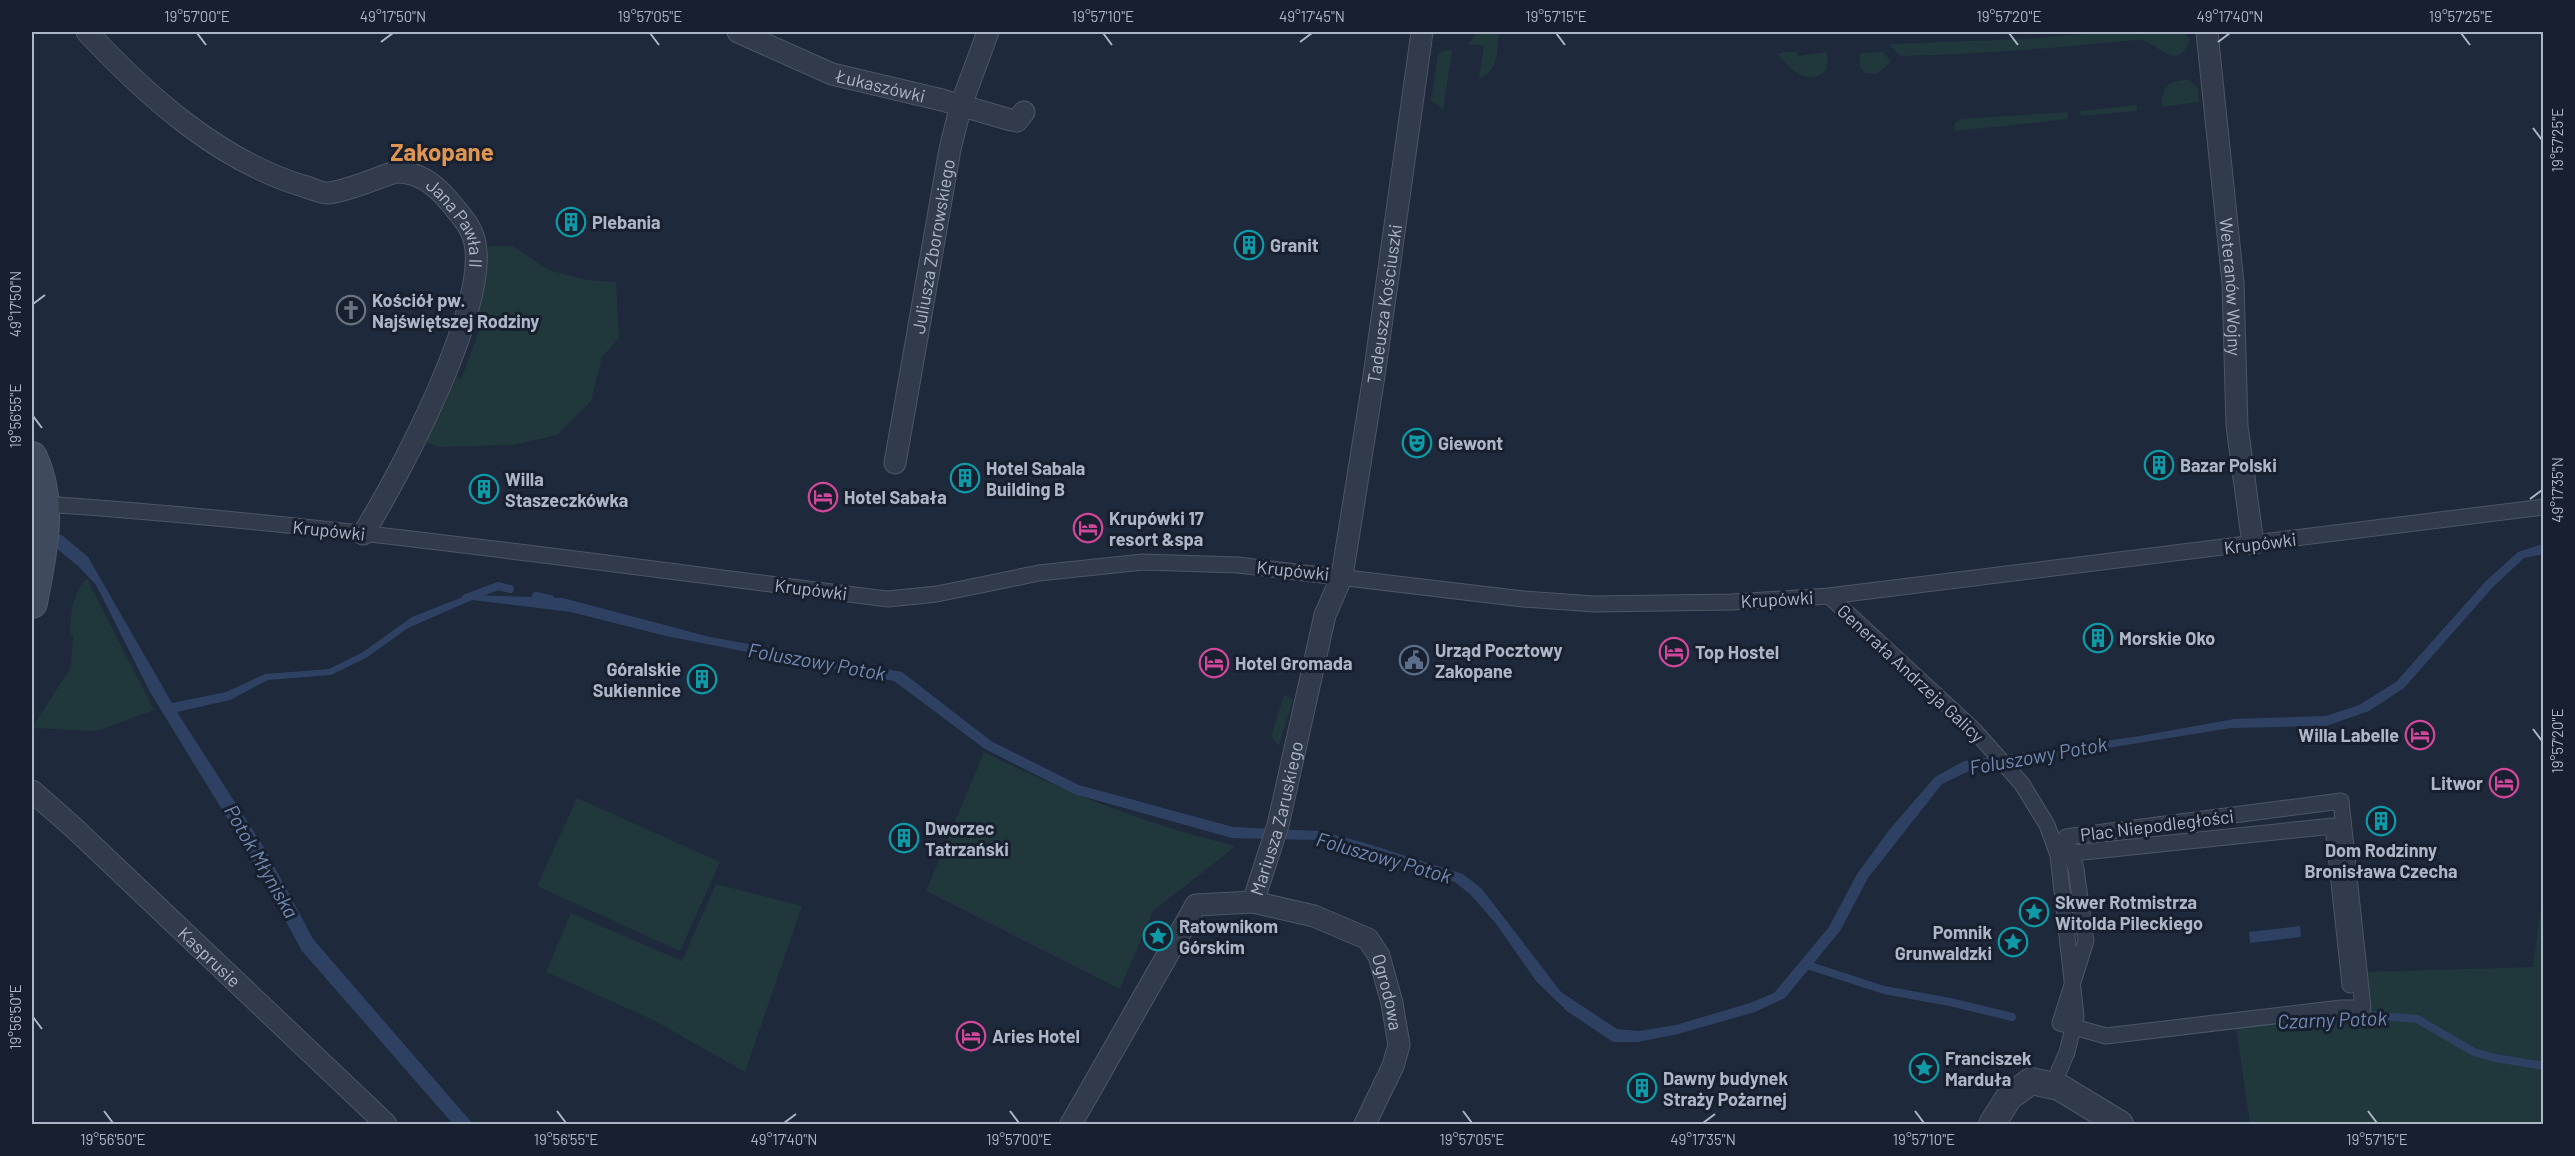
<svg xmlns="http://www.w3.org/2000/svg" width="2575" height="1156" viewBox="0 0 2575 1156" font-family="Barlow,sans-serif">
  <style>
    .green { fill: #20373c }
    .water { fill: #2e4162 }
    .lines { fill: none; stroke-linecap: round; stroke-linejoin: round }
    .stream { stroke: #2e4162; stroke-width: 8 }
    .pedestrian-casing { stroke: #4d5665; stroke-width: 17 }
    .minor-casing { stroke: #4d5665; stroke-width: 23 }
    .tertiary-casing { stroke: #4d5665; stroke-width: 28 }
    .secondary-casing { stroke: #4d5665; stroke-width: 32 }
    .pedestrian { stroke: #323b4b; stroke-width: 15 }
    .minor { stroke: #323b4b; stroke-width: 21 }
    .tertiary { stroke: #323b4b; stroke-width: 26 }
    .secondary { stroke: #404a5e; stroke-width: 30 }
    .ticks { fill: none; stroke: #adb6c7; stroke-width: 2 }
    .labels { text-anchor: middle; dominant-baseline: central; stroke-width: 6; stroke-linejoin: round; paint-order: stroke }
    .street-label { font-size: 18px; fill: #adb6c7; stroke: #18202f }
    .poi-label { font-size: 18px; font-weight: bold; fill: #adb6c7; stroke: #18202f; text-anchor: start }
    .water-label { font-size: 20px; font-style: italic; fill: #718ab3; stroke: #18202f }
    .district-label { font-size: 24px; font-weight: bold; fill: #df9550; stroke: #18202f }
    .neatline { fill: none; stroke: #adb6c7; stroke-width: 2 }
    .ticks-label { font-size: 15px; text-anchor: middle; fill: #adb6c7 }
  </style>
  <rect width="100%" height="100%" fill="#1e293b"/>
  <!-- green -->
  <g class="green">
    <path d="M1478 32H1499C1497 48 1499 73 1479 78L1484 46 1468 44Z"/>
    <path d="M2105 32H2185L2190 40C2177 74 2159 44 2142 40 2137 39 2130 41 2124 41 2049 49 1975 54 1900 56L1889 44 2027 39Z"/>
    <polygon points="1449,50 1452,51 1443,110 1431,100 1438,53"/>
    <path d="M1783 52H1797L1798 56 1826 52C1833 68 1820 82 1803 76 1793 73 1785 61 1777 54Z"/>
    <path d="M1883 52 1891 62 1876 74 1865 73C1859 67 1858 61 1861 53Z"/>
    <path d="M2189 80 2198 88 2199 102 2162 107C2160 87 2171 79 2189 80Z"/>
    <polygon points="2137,105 2137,111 2081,116 2080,111"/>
    <polygon points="2067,112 2068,118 2062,120 1955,131 1954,124 1961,119"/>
    <polygon points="489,246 513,246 548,270 587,280 616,282 619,338 602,357 591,401 557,435 514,445 438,447 422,440 452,374 461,379 479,331 470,328"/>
    <path d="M87 579 154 710 97 731 32 728 71 667 73 637 70 634C70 617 73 589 87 579Z"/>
    <polygon points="1284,695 1293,699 1279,746 1271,736"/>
    <path d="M984 752C1064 792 1148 825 1236 846L1153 911 1120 989 926 891Z"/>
    <polygon points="577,798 720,862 680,951 537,886"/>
    <polygon points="716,884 802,906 745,1072 653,1020 546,972 571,913 682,961"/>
    <polygon points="2543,891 2543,1124 2250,1124 2235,1021 2363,1008 2360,972 2533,967"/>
  </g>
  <!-- water -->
  <g class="water">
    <polygon points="32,521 63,536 88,557 172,703 226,692 265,674 329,669 363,652 412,617 468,595 563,598 710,637 902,672 991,741 1079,785 1233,827 1318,831 1362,842 1463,874 1482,889 1561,992 1617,1029 1639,1031 1676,1025 1750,1003 1774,993 1829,927 1857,874 1890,829 1935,777 1964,761 2140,736 2234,719 2326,716 2359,705 2396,682 2486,581 2518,552 2543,544 2544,554 2524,558 2493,587 2404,688 2369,711 2326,726 2231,728 2002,765 1969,771 1942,784 1868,878 1840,931 1785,998 1755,1012 1678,1034 1638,1042 1613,1042 1567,1011 1536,981 1497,925 1471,895 1455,882 1318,840 1232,838 1074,794 985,749 894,681 666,636 571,612 472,600 408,628 366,658 331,675 268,680 230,700 177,712 265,849 313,939 473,1124 453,1124 302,951 248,852 150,692 96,585 78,566 57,549 32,537"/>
    <polygon points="2300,926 2301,937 2250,943 2249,932"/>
  </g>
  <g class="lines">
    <!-- stream -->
    <g class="stream">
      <polyline points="536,596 550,599"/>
      <polyline points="466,598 498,586 510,589"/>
      <polyline points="1807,965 1884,990 1950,1002 2012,1017"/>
      <polyline points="2358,1014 2417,1019 2474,1052 2495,1058 2544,1066"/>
    </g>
    <!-- pedestrian casing -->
    <g class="pedestrian-casing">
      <g id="pedestrian">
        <path d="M44 504C327 523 607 564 888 599L937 594 1039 573 1143 562 1238 565 1523 599 1594 604 1732 602 1829 596 2544 507"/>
        <polyline points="1829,596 1974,730 2022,784 2047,825 2058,855 2076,1016 2067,1052 2053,1085"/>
        <polygon points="2341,801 2363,1008 2341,1008 2106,1036 2060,1023 2086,941 2076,869 2066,837"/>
        <polyline points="2064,854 2333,826 2350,985"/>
      </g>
    </g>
    <!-- minor casing -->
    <g class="minor-casing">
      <g id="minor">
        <path id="s1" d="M87 32C147 96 218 160 303 186 311 188 322 194 329 193 351 190 374 179 395 172 417 171 435 184 449 201 459 214 472 226 475 243 488 309 399 476 363 534"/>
        <path id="s2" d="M738 32 832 74 942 100 1011 120 1017 121 1024 112"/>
        <path id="s3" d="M2207 32 2233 283 2237 426 2253 544"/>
        <path id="s4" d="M895 463 950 149 961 105 988 32"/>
        <path id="s5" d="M32 791 73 827 386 1124"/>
        <path id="s6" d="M1253 902 1278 825 1325 615 1342 576 1374 376 1422 32"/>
        <path id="s7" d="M1071 1124 1196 905 1253 902 1314 916 1368 939 1379 956 1392 1003 1399 1045 1393 1066 1365 1124"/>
      </g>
    </g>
    <!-- tertiary casing -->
    <g class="tertiary-casing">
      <polyline id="tertiary" points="1992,1124 2009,1097 2031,1081 2059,1087 2120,1124"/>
    </g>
    <!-- secondary casing -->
    <g class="secondary-casing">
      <path id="secondary" d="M32 457C54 504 41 554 32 603"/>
    </g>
    <!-- pedestrian -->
    <use href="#pedestrian" class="pedestrian"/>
    <!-- minor -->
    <use href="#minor" class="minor"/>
    <!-- tertiary -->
    <use href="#tertiary" class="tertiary"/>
    <!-- secondary -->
    <use href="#secondary" class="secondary"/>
  </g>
  <!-- ticks -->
  <path class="ticks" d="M197 33 206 45M650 33 659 45M1103 33 1112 45M1556 33 1565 45M2009 33 2018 45M2461 33 2470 45M381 42 393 33M1300 42 1312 33M2218 42 2230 33M2533 128 2542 140M33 304 45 295M33 416 42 428M2530 499 2542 490M2533 729 2542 741M33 1017 42 1029M104 1111 113 1123M557 1111 566 1123M1010 1111 1019 1123M1463 1111 1472 1123M1915 1111 1924 1123M2368 1111 2377 1123M784 1123 796 1114M1703 1123 1715 1114"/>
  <!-- icons -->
  <defs>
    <g id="building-ring" transform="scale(1.5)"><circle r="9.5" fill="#18202f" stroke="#0f9aa8" stroke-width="1.5"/><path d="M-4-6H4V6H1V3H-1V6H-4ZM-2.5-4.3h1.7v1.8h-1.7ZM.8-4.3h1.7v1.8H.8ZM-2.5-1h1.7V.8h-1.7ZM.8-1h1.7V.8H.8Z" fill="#0f9aa8"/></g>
    <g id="church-ring" transform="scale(1.5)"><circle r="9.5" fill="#18202f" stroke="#6b7280" stroke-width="1.5"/><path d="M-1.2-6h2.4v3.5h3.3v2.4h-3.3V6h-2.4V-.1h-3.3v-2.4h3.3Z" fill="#6b7280"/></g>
    <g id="theatre-ring" transform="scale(1.5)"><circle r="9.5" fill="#18202f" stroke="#0f9aa8" stroke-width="1.5"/><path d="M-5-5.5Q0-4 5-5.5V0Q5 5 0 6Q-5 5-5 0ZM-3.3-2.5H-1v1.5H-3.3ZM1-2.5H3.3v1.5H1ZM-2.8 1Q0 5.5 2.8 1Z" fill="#0f9aa8"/></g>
    <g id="hotel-ring" transform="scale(1.5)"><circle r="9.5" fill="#18202f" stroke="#d1479c" stroke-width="1.5"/><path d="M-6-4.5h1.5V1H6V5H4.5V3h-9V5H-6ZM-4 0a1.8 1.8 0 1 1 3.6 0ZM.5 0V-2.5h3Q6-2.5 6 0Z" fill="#d1479c"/></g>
    <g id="civic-ring" transform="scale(1.5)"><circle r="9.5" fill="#18202f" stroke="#5c6f8a" stroke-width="1.5"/><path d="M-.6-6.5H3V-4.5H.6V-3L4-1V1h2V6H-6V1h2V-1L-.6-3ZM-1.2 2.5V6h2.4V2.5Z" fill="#5c6f8a"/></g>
    <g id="sight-ring" transform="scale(1.5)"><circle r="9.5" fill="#18202f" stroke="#0f9aa8" stroke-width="1.5"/><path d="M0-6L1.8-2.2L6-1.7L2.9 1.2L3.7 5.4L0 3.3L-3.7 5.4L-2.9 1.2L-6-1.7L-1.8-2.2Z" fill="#0f9aa8"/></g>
  </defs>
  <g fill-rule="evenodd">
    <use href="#building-ring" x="571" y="222"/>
    <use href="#building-ring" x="1249" y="245"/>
    <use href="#church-ring" x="351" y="310"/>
    <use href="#theatre-ring" x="1417" y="443"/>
    <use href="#building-ring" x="2159" y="465"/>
    <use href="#building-ring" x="965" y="478"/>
    <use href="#building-ring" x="484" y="489"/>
    <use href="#hotel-ring" x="823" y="497"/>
    <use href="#hotel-ring" x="1088" y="528"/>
    <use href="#building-ring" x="2098" y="638"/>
    <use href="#hotel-ring" x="1674" y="652"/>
    <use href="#civic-ring" x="1414" y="660"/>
    <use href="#hotel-ring" x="1214" y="663"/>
    <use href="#building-ring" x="702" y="679"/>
    <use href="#hotel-ring" x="2420" y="735"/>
    <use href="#hotel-ring" x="2504" y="783"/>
    <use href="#building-ring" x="2381" y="821"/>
    <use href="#building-ring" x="904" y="838"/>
    <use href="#sight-ring" x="2034" y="912"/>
    <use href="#sight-ring" x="1158" y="936"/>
    <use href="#sight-ring" x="2013" y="942"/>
    <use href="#hotel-ring" x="971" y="1036"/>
    <use href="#sight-ring" x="1924" y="1068"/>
    <use href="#building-ring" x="1642" y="1088"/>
  </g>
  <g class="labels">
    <!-- street labels -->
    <g class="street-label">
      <text stroke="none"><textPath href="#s2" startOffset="153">Łukaszówki</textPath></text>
      <text stroke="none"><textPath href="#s1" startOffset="452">Jana Pawła II</textPath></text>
      <text stroke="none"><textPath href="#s4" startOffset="220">Juliusza Zborowskiego</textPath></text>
      <text stroke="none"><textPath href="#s3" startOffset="256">Weteranów Wojny</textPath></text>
      <text stroke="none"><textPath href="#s6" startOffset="614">Tadeusza Kościuszki</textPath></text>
      <text transform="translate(329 530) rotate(6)">Krupówki</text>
      <text transform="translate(2260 543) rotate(-7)">Krupówki</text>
      <text transform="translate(1293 570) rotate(6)">Krupówki</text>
      <text transform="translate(811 589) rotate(7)">Krupówki</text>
      <text transform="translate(1777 599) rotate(-3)">Krupówki</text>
      <text transform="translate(1911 673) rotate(43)">Generała Andrzeja Galicy</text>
      <text stroke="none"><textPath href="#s6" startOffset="87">Mariusza Zaruskiego</textPath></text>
      <text transform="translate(2157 825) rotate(-7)">Plac Niepodległości</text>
      <text stroke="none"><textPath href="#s5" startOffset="243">Kasprusie</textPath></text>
      <text stroke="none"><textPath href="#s7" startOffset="488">Ogrodowa</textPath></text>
    </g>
    <!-- poi labels -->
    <g class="poi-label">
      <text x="592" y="222">Plebania</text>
      <text x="1270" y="245">Granit</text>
      <text x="372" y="300">Kościół pw.<tspan x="372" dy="21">Najświętszej Rodziny</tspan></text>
      <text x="1438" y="443">Giewont</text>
      <text x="2180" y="465">Bazar Polski</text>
      <text x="986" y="468">Hotel Sabala<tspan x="986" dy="21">Building B</tspan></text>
      <text x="505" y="479">Willa<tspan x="505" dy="21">Staszeczkówka</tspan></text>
      <text x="844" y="497">Hotel Sabała</text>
      <text x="1109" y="518">Krupówki 17<tspan x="1109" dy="21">resort &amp;spa</tspan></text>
      <text x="2119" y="638">Morskie Oko</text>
      <text x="1435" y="650">Urząd Pocztowy<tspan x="1435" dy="21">Zakopane</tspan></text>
      <text x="1695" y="652">Top Hostel</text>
      <text x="1235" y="663">Hotel Gromada</text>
      <text x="681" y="669" text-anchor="end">Góralskie<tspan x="681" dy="21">Sukiennice</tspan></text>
      <text x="2399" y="735" text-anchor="end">Willa Labelle</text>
      <text x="2483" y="783" text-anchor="end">Litwor</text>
      <text x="925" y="828">Dworzec<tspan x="925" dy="21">Tatrzański</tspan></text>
      <text x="2381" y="850" text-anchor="middle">Dom Rodzinny<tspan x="2381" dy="21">Bronisława Czecha</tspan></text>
      <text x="2055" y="902">Skwer Rotmistrza<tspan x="2055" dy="21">Witolda Pileckiego</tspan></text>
      <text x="1179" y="926">Ratownikom<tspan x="1179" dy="21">Górskim</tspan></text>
      <text x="1992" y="932" text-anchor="end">Pomnik<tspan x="1992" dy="21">Grunwaldzki</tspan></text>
      <text x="992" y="1036">Aries Hotel</text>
      <text x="1945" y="1058">Franciszek<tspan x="1945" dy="21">Marduła</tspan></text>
      <text x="1663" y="1078">Dawny budynek<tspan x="1663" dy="21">Straży Pożarnej</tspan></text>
    </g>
    <!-- water labels -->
    <g class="water-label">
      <text transform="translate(817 661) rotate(10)">Foluszowy Potok</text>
      <text transform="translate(2038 755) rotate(-10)">Foluszowy Potok</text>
      <text transform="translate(1384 857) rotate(16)">Foluszowy Potok</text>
      <text transform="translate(262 861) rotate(60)">Potok Młyniska</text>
      <text transform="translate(2332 1019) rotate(-2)">Czarny Potok</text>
    </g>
    <!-- district labels -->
    <g class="district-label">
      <text x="442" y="151">Zakopane</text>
    </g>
  </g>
  <!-- border -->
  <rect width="2575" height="1156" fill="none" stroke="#18202f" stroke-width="66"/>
  <rect x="33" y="33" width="2509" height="1090" class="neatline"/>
  <g class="ticks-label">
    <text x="197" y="22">19°57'00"E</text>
    <text x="393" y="22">49°17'50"N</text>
    <text x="650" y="22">19°57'05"E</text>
    <text x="1103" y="22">19°57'10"E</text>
    <text x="1312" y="22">49°17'45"N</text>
    <text x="1556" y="22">19°57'15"E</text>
    <text x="2009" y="22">19°57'20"E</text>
    <text x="2230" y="22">49°17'40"N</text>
    <text x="2461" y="22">19°57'25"E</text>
    <text transform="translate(2558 140) rotate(-90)" y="5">19°57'25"E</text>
    <text transform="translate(16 304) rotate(-90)" y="5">49°17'50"N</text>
    <text transform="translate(16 416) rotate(-90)" y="5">19°56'55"E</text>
    <text transform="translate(2558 490) rotate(-90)" y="5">49°17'35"N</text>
    <text transform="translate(2558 741) rotate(-90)" y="5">19°57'20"E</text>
    <text transform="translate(16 1017) rotate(-90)" y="5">19°56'50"E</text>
    <text x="113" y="1145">19°56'50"E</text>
    <text x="566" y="1145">19°56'55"E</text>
    <text x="784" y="1145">49°17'40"N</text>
    <text x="1019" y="1145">19°57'00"E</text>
    <text x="1472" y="1145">19°57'05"E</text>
    <text x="1703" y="1145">49°17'35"N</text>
    <text x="1924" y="1145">19°57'10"E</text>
    <text x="2377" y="1145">19°57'15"E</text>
  </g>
</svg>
